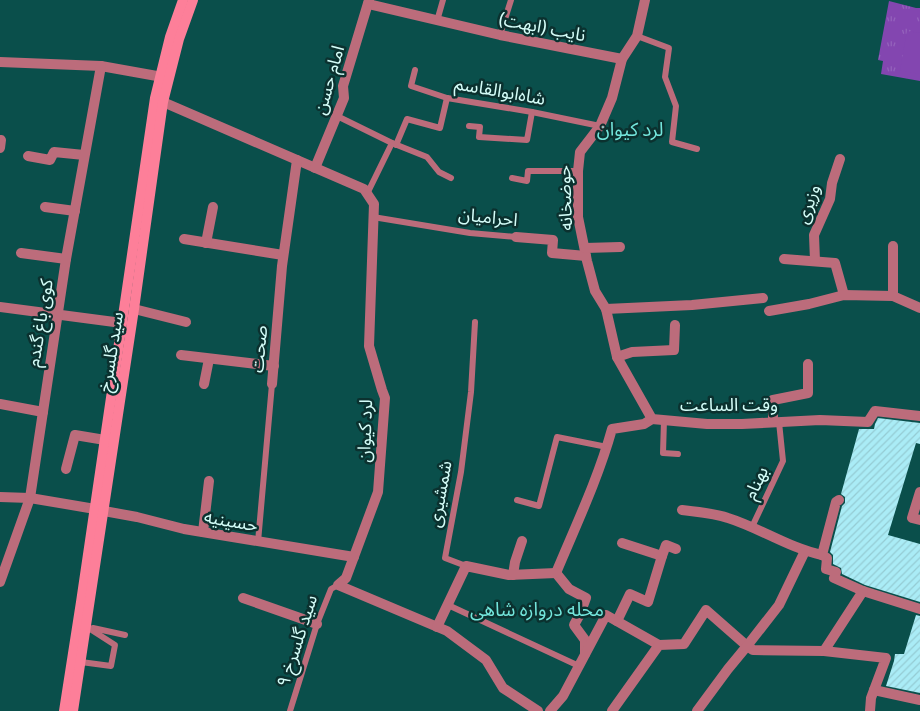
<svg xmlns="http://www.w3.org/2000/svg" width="920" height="711" viewBox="0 0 920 711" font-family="Cabin,'Noto Sans Arabic',sans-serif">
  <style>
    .park { fill: url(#park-tufts) }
    .pitch { fill: #8346b0 }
    .building { fill: url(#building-hatch) }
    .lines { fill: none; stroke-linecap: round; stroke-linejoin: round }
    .service { stroke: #bc6c7b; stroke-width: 6 }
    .pedestrian { stroke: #bc6c7b; stroke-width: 10 }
    .minor { stroke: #bc6c7b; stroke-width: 10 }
    .secondary { stroke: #fd7f99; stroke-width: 10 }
    .labels { text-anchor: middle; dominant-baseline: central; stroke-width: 5; stroke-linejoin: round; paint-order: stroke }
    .street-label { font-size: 18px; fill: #d5fef9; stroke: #0b312f }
    .neighbourhood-label { font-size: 19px; fill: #73e6dc; stroke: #0b312f }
  </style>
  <defs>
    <pattern id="park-tufts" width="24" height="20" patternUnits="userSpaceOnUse" patternTransform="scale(1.25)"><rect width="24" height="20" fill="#8346b0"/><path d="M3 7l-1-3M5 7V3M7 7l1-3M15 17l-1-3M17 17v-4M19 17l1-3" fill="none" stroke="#9462bc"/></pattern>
    <pattern id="building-hatch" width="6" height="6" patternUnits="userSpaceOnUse" patternTransform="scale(1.25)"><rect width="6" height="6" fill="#aaecf6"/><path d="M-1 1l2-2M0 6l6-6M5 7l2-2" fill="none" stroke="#95ccd4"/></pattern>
  </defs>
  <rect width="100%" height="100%" fill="#0a4f4b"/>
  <!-- park -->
  <polygon class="park" points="889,1 916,8 920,8 920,81 881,74 883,61 878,60"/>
  <!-- pitch -->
  <polygon class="pitch" points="907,31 920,33 920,74 900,70"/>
  <!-- building -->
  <g class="building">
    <polygon points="878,418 920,423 920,444 916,443 888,535 920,544 920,602 865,585 842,574 841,568 833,564 833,555 830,552 842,506 845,503 845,497 841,494 859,429 874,429 875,424"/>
    <polygon points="916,615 920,616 920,693 886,686 894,661 895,654 904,654"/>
  </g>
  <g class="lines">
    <!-- service -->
    <g class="service">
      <polyline points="437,21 443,0"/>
      <polyline points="500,35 511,0"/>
      <polyline points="637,36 669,48 665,77 676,106 672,142 697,149"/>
      <polyline points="415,70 411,86 447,98 532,112 600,126"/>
      <polyline points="337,116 392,143 427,157 439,172 451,178"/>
      <polyline points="469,126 480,127 479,137 527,140 532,112"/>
      <polyline points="396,145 407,119 440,128 447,98"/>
      <polyline points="512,178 527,181 528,171 578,171"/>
      <polyline points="367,194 392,143"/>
      <polyline points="373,217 470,233 516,237"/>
      <polyline points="664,420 663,453 678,454"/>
      <polyline points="517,500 539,506 557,437 607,447"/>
      <polyline points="752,527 783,461 779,422"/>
      <polyline points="258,542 272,384"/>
      <polyline points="466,566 445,558 461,472 471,392 475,322"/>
      <polyline points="448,605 579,666"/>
      <polyline points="93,628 125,635"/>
      <polyline points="81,662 111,666 115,645 87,627"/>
      <polyline points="290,711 317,624 331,589 338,585"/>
    </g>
    <!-- pedestrian -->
    <g class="pedestrian">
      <polyline points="920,492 912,518 920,520"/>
      <polyline points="863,591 920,609"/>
      <polyline points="824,651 863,591 834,578 836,572 826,569 827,558 822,555 836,502 839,500"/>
      <polyline points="874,690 920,700"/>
    </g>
    <!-- minor -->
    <g class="minor">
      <polyline points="645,0 637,36 622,59 612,98 600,126 580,152 578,171 578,217 587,261 595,291 606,309 617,357 652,419 707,424 742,424 820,420 868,422 875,411 920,416"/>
      <polyline points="368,4 500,35 622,59"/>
      <polyline points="0,62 101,66 168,78"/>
      <polyline points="163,102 364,189 374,204 369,346 382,390 385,398 378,492 346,578 338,585 447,631 486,660 503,688 538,711"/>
      <polyline points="0,148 1,140"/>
      <polyline points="28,156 50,160 54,152 84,155"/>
      <polyline points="315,168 344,98 343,86 369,0"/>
      <polyline points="45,207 75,211"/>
      <polyline points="516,237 553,240 552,253 586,256"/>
      <polyline points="184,239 283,255"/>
      <polyline points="206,243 213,207"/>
      <polyline points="893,246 893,296"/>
      <polyline points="585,248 620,247"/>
      <polyline points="21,253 66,259"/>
      <polyline points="784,259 835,263 844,295"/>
      <polyline points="815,261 814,235 830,199 832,183 840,159"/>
      <polyline points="0,307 122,323"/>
      <polyline points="134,309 186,322"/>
      <polyline points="606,309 692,305 763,298"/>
      <polyline points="769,311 809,304 844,295 893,296 920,308"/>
      <polyline points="181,355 274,366"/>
      <polyline points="617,357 632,352 674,350 675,325"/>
      <polyline points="204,384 209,359"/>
      <polyline points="272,384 282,266 297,160"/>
      <polyline points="0,404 43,412"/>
      <polyline points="773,422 773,400 808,393 808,364"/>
      <polyline points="66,469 75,435 105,440"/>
      <polyline points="0,497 30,498 95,509"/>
      <path d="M682 510C697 512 714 513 728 518 760 528 789 548 822 555"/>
      <polyline points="104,511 137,517 184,529 354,557"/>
      <polyline points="203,532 209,481"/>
      <polyline points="662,556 666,545 676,549"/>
      <path d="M556 573C576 525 598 479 612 429L644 424 652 419"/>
      <polyline points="556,573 569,589 586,598 580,614 574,625 585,640 585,654"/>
      <polyline points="513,575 515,562 522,541"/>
      <polyline points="0,582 30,498 66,259 101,66"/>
      <polyline points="243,598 317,624"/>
      <polyline points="617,621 630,594 648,602 662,556 622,543"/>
      <polyline points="437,627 466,566 509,575 556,573"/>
      <polyline points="550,711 563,696 606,615 659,645"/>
      <polyline points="612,711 659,645 684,644 706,610 747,646 753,650 824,651 886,658 871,698 870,711"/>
      <polyline points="697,711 728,669 747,646 779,605 805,551"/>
    </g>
    <!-- secondary -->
    <g class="secondary">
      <polyline points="64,711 81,602 155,98 170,37 183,0"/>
      <polyline points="73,711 134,309 163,102 179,39 193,0"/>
    </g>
  </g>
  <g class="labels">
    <!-- street labels -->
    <g class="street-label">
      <text transform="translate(542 27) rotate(11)">نایب (ابهت)</text>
      <text transform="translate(329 80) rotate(-74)">امام حسن</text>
      <text transform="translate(500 91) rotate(10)">شاه‌ابوالقاسم</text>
      <text transform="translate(565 198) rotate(-92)">حوضخانه</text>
      <text transform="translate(808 204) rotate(-71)">وزیری</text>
      <text transform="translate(488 217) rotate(6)">احرامیان</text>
      <text transform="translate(40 323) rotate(-81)">کوی باغ گندم</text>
      <text transform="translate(259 349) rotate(-85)">صحت</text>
      <text transform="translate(111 352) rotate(-81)">سید گلسرخ</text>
      <text x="729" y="405">وقت الساعت</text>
      <text transform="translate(365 431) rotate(-88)">لرد کیوان</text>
      <text transform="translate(756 483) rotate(-65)">بهنام</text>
      <text transform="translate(440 494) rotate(-80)">شمشیری</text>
      <text transform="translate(231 521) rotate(10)">حسینیه</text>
      <text transform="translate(297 641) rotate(-72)">سید گلسرخ ۹</text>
    </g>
    <!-- neighbourhood labels -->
    <g class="neighbourhood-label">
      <text x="630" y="129">لرد کیوان</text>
      <text x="537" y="609">محله دروازه شاهی</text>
    </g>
  </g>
</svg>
